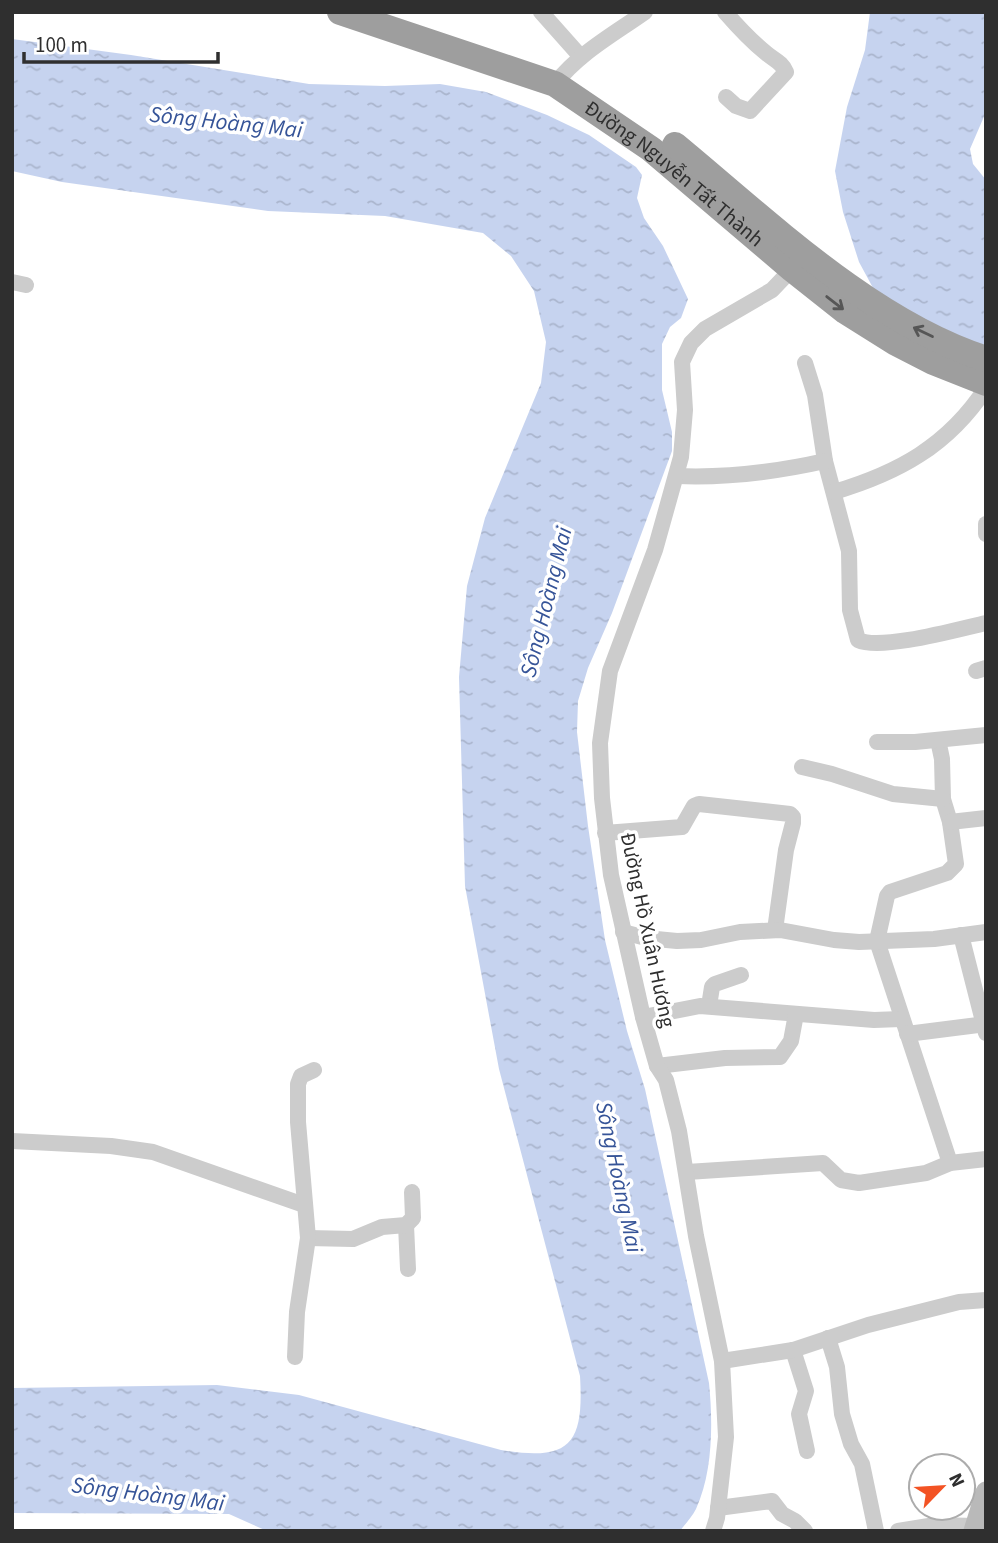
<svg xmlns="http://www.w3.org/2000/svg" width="998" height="1543" viewBox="0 0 998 1543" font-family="'Source Sans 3',sans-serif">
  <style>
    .water { fill: url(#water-ripples) }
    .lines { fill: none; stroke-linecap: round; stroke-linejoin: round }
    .minor { stroke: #ccc; stroke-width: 16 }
    .secondary { stroke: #b9b9b9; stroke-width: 21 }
    .trunk { stroke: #9e9e9e; stroke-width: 26 }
    .oneway { stroke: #565656 }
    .labels { text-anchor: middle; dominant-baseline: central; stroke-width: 7; stroke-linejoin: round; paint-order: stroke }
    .street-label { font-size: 21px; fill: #2f2f2f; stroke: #fff }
    .water-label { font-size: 23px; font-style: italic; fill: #365498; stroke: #fff }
  </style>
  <defs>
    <pattern id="water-ripples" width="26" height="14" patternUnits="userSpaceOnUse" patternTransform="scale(1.75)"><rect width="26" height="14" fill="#c6d3ef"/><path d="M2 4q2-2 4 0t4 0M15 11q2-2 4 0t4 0" fill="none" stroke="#aab5cd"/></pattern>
  </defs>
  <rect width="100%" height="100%" fill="#fff"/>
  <!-- water -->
  <g class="water">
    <polygon points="870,12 986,12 986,112 970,149 973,164 986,180 986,348 879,299 859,262 843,212 835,171 847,107 865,50"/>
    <path d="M12 39 131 55 309 84 385 86 440 84 486 92 547 115 589 135 636 167 642 175 637 198 644 218 663 246 688 299 681 318 670 327 662 344V390L672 432V451L612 613 588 668 578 701 577 732 588 826 605 940 627 1031 645 1089 709 1383C713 1423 713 1472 696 1509 692 1517 685 1524 680 1531H267L229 1514 12 1513V1388L217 1385 299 1395 501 1450C571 1462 584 1443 580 1376L499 1069 465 886 459 677 467 586 485 518 541 383 546 342 534 291 511 256 483 233 385 216 268 211 62 182 12 171Z"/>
  </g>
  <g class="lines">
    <!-- minor -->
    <g class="minor">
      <polyline points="541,12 581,57"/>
      <path d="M725 12C738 27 751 41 766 53 774 60 782 62 786 72L750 111 736 106 726 97"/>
      <path d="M555 84C579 53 614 34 645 12"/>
      <polyline points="12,282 26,285"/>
      <path d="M805 363 815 395 825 461 849 551 850 610 858 640C881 651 959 629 986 623"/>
      <path d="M677 476C726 478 776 472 825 461"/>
      <path d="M834 492C898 473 948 446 986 388"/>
      <polyline points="986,524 986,534"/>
      <polyline points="976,671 986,668"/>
      <polyline points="938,740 942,759 943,799 950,822 956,864 947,873 890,892 887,896 877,941 950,1163"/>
      <polyline points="877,742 915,742 986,735"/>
      <polyline points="802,767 832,774 893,794 943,799"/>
      <polyline points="950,822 986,818"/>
      <polyline points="605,833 682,827 694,806 699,804 790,814 793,817 793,823 786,850 775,930"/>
      <polyline points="623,932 646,938 677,941 701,940 740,932 780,930 834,940 859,942 934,939 986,932"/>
      <polyline points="961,935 986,1033"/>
      <polyline points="709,1006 712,987 715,984 741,975"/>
      <polyline points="643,1017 700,1006 874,1020 901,1019"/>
      <polyline points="907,1034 986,1024"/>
      <polyline points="657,1066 725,1058 780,1057 791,1041 796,1014"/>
      <polyline points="12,1141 111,1146 153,1152 304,1205"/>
      <polyline points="687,1172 823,1163 841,1180 859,1183 926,1173 950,1163 986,1159"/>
      <polyline points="406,1225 408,1269"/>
      <polyline points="308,1238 353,1239 382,1227 406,1225 413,1218 412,1192"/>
      <polyline points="828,1338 837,1367 842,1414 851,1444 862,1464 876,1531"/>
      <polyline points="793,1350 806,1391 799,1414 807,1451"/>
      <polyline points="295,1357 297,1312 308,1238 298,1122 298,1084 301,1076 314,1070"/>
      <polyline points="722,1361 793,1350 868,1325 959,1302 986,1300"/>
      <polyline points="718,1508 772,1501 782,1514 795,1521 805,1531"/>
      <polyline points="713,1531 717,1518 726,1437 722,1361 696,1236 679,1131 666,1080 657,1066 643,1017 611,875 602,798 600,743 610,671 655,550 681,457 685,410 682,362 691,343 705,329 772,290 792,269"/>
      <polyline points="898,1531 935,1525 975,1526"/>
    </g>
    <!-- secondary -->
    <polyline class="secondary" points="974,1531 986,1492"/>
    <!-- trunk -->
    <g class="trunk">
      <path id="s1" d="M340 12 555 84 651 149 792 269 845 311 896 343 933 362 986 383"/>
      <path d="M675 145C767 221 871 322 986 359"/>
    </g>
  </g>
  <!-- one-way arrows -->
  <defs><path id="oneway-shaft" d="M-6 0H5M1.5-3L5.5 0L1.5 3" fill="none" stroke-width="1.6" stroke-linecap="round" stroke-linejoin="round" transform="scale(1.75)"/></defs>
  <g class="oneway">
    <use href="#oneway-shaft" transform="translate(835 303) rotate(38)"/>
    <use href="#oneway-shaft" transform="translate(923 332) rotate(-154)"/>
  </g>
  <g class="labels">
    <!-- street labels -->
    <g class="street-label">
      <text stroke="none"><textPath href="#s1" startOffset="376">Đường Nguyễn Tất Thành</textPath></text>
      <text transform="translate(648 930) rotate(78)">Đường Hồ Xuân Hương</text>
    </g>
    <!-- water labels -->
    <g class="water-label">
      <text transform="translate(226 122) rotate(6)">Sông Hoàng Mai</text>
      <text transform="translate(546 602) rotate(-76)">Sông Hoàng Mai</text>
      <text transform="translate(619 1177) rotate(78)">Sông Hoàng Mai</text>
      <text transform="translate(148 1494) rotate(7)">Sông Hoàng Mai</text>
    </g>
  </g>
  <!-- border -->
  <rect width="998" height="1543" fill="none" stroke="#2f2f2f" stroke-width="28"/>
  <!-- north arrow -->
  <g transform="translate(942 1487) rotate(65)"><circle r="33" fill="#ffffff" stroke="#acacac" stroke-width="2"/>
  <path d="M0-5L12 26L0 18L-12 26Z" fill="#f35324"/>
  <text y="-10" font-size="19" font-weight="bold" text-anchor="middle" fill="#2f2f2f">N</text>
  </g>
  <!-- scale -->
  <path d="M24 52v10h194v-10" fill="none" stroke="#2f2f2f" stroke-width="3.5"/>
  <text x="35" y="52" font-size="21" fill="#2f2f2f" stroke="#ffffff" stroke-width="5" paint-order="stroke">100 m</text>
</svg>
